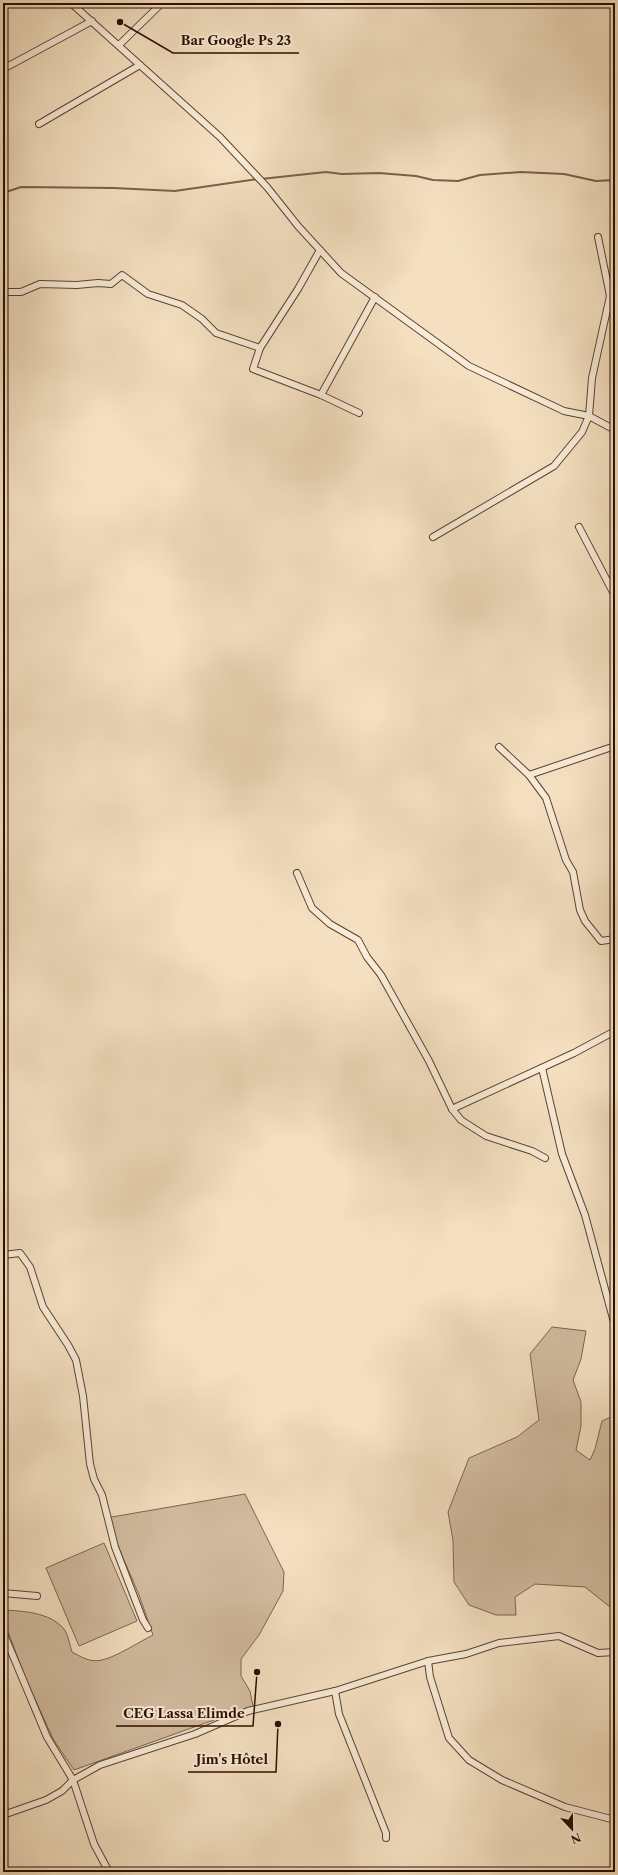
<svg xmlns="http://www.w3.org/2000/svg" width="618" height="1875" viewBox="0 0 618 1875" font-family="'Libre Caslon Text',serif">
  <style>
    .green { fill: #d2bca0; stroke: #7e6450 }
    .lines { fill: none; stroke-linecap: round; stroke-linejoin: round }
    .stream { stroke: #7b604c; stroke-width: 2 }
    .street-casing { stroke: #5d4130; stroke-width: 8 }
    .street { stroke: #f8ebd7; stroke-width: 6 }
    .leader { fill: none; stroke: #2b0c00; stroke-width: 1.5 }
    .callout-dot { fill: #2b0c00; stroke: #f8ebd7; stroke-width: 1.5 }
    .callout-label { font-size: 13px; text-anchor: middle; font-weight: bold; fill: #2b0c00; stroke: #f8ebd7; stroke-width: 4; stroke-linejoin: round; paint-order: stroke }
  </style>
  <rect width="100%" height="100%" fill="#f4e0c1"/>
  <filter id="stains"><feTurbulence type="fractalNoise" baseFrequency=".005" numOctaves="4"/><feColorMatrix values="0 0 0 0 .2 0 0 0 0 .09 0 0 0 0 .02 0 0 0 .5 -.17"/></filter>
  <radialGradient id="worn" r=".72"><stop offset=".6" stop-color="#630" stop-opacity="0"/><stop offset="1" stop-color="#630" stop-opacity=".3"/></radialGradient>
  <!-- green -->
  <g class="green">
    <polygon points="552,1327 586,1331 581,1359 573,1380 581,1402 581,1426 576,1450 590,1460 595,1449 602,1421 615,1415 615,1611 585,1587 535,1584 515,1597 516,1615 496,1615 469,1605 454,1582 453,1540 448,1512 469,1458 517,1437 539,1420 530,1354"/>
    <path d="M245 1494 284 1572 283 1591 259 1635 241 1659V1676L250 1691 253 1706 74 1770 53 1739 25 1677 3 1618V1610C22 1611 50 1612 64 1629 68 1634 70 1646 72 1652 81 1657 91 1663 102 1660 116 1657 139 1642 153 1635L139 1595 106 1518Z"/>
    <polygon points="104,1543 137,1621 79,1646 46,1568"/>
  </g>
  <g class="lines">
    <!-- stream -->
    <g class="stream">
      <polyline points="261,179 326,172 342,174 379,173 416,176 433,180 458,181 480,175 521,172 564,174 596,181 615,180"/>
      <polyline points="3,193 21,187 114,188 175,191 257,179"/>
    </g>
    <!-- street casing -->
    <g class="street-casing">
      <g id="street">
        <polyline points="71,3 220,137 267,187 298,226 341,273 469,366 564,411 589,416 615,430"/>
        <polyline points="119,45 162,3"/>
        <polyline points="3,69 92,21"/>
        <polyline points="39,124 140,65"/>
        <polyline points="320,250 298,289 260,348 253,369 321,395 359,413"/>
        <polyline points="3,292 21,292 40,284 77,285 98,283 111,284 122,275 148,294 182,305 202,319 216,333 260,348"/>
        <polyline points="321,395 375,297"/>
        <polyline points="579,527 615,596"/>
        <polyline points="433,537 554,466 582,432 589,416 592,378 610,296 598,237"/>
        <polyline points="499,747 529,775 546,798 566,860 573,872 580,910 585,921 601,941 615,939"/>
        <polyline points="529,775 615,746"/>
        <polyline points="297,873 312,908 330,924 358,940 367,957 381,975 429,1061 452,1109 461,1120 486,1136 532,1151 545,1158"/>
        <polyline points="542,1068 562,1154 585,1215 615,1326"/>
        <polyline points="452,1109 574,1053 615,1031"/>
        <polyline points="3,1255 20,1253 30,1267 43,1307 68,1345 76,1360 83,1396 90,1464 94,1479 102,1495 115,1547 143,1620 148,1628"/>
        <polyline points="3,1593 37,1596"/>
        <polyline points="3,1632 47,1737 73,1780 94,1844 109,1872"/>
        <polyline points="428,1661 430,1677 449,1738 469,1760 502,1780 565,1807 615,1820"/>
        <polyline points="335,1691 339,1714 386,1833 386,1838"/>
        <polyline points="3,1815 46,1800 62,1791 73,1780 100,1765 195,1734 248,1711 335,1691 428,1661 466,1654 499,1643 559,1636 598,1653 615,1652"/>
      </g>
    </g>
    <!-- street -->
    <use href="#street" class="street"/>
  </g>
  <!-- callouts -->
  <path class="leader" d="M120 22L173 53H299M257 1672L253 1726H116M278 1724L276 1772H188"/>
  <g class="callout-dot">
    <circle cx="120" cy="22" r="4"/>
    <circle cx="257" cy="1672" r="4"/>
    <circle cx="278" cy="1724" r="4"/>
  </g>
  <g class="callout-label">
    <text x="236" y="45">Bar Google Ps 23</text>
    <text x="184" y="1718">CEG Lassa Elimde</text>
    <text x="232" y="1764">Jim's Hôtel</text>
  </g>
  <!-- margin -->
  <rect width="618" height="1875" fill="none" stroke="#f4e0c1" stroke-width="16"/>
  <rect x="4" y="4" width="610" height="1867" fill="none" stroke="#2b0c00" stroke-width="2"/>
  <rect x="8" y="8" width="602" height="1859" fill="none" stroke="#2b0c00"/>
  <!-- north arrow -->
  <g transform="translate(572 1829) rotate(158)" stroke="#f8ebd7" stroke-width="3" paint-order="stroke">
  <path d="M0-3L7 15L0 10L-7 15Z" fill="#2b0c00"/>
  <text y="-6" font-size="11" font-weight="bold" text-anchor="middle" fill="#2b0c00">N</text>
  </g>
  <rect width="100%" height="100%" filter="url(#stains)"/>
  <rect width="100%" height="100%" fill="url(#worn)"/>
</svg>
